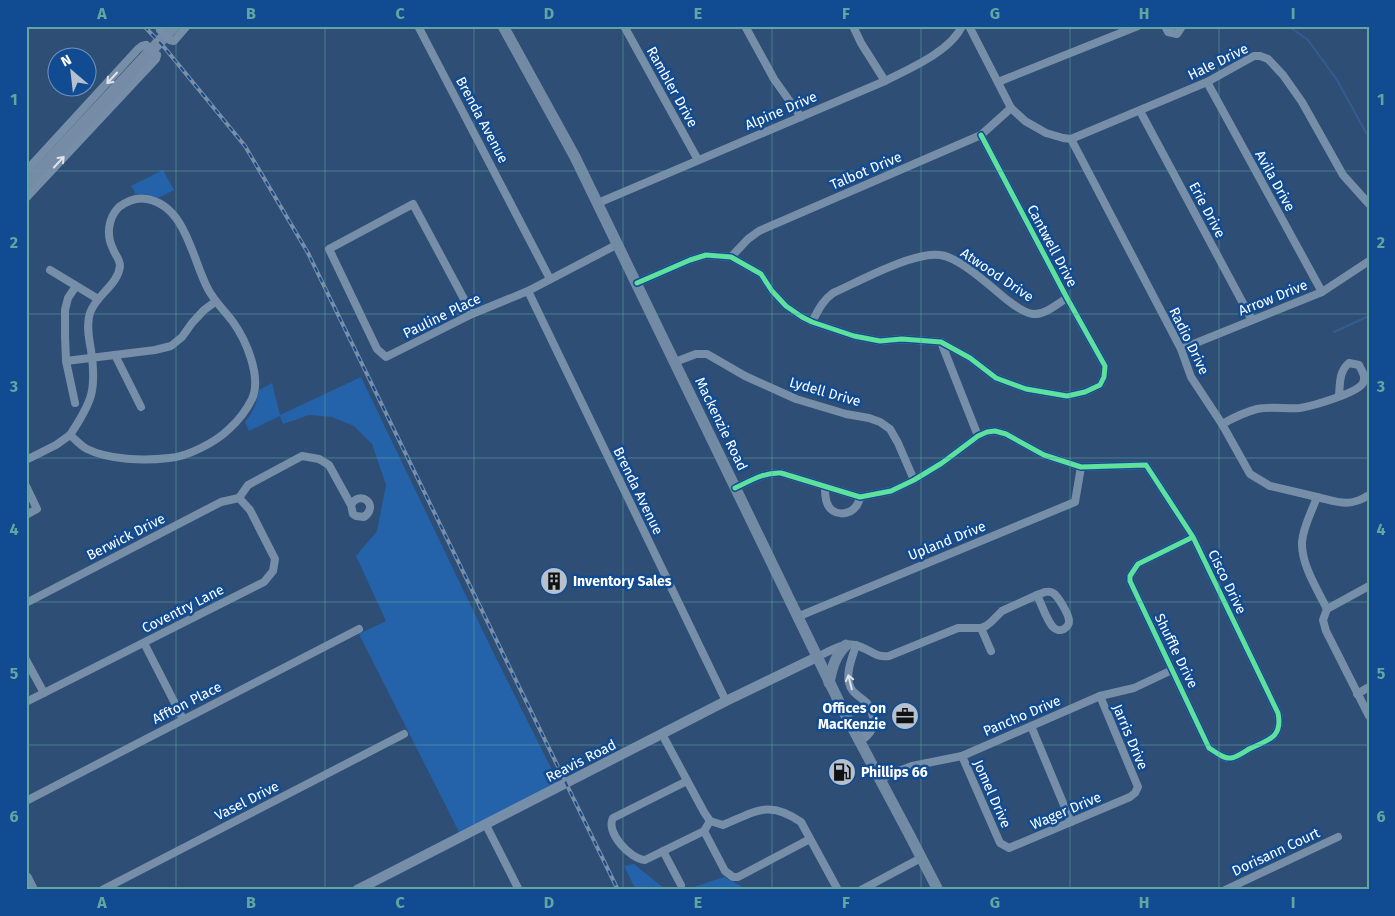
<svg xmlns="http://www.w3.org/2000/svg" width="1395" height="916" viewBox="0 0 1395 916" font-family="'Fira Sans',sans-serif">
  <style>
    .green { fill: #2462aa }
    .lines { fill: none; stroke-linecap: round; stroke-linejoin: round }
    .stream { stroke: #335d8f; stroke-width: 2 }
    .minor { stroke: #778ea8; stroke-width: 8 }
    .tertiary { stroke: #778ea8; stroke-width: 10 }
    .secondary { stroke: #728aa4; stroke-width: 11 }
    .primary { stroke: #758ba6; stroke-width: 12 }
    .rail-casing { stroke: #798ea7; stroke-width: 4 }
    .rail { stroke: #114b92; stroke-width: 2; stroke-dasharray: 5.5; stroke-linecap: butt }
    .minor-bridge { stroke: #778ea8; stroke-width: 8 }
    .cycleway-casing { stroke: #114b92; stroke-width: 8 }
    .cycleway { stroke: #60e19b; stroke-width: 5 }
    .oneway { stroke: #dde3e9 }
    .grid { fill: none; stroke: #63a6a1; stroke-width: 1; stroke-opacity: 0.55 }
    .labels { text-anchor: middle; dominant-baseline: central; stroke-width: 5; stroke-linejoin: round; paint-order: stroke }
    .street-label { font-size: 14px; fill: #fff; stroke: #114b92 }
    .poi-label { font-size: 14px; font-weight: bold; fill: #fff; stroke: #114b92; text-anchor: start }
    .neatline { fill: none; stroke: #63a6a1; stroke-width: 2 }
    .grid-label { font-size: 16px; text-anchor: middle; font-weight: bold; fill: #63a6a1 }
  </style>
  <rect width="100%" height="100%" fill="#2e4e75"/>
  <!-- green -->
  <g class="green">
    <polygon points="163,170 174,190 158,198 145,194 135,194 134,190 131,186"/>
    <path d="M361 377 496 658 558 782 460 834 359 634 386 621 356 556 377 531 386 485 372 444 354 426 332 417 309 415 283 424 280 416 249 431 245 422C253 412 257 403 259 390L272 383 280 415Z"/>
    <polygon points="634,864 666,890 636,890 624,866"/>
    <polygon points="724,877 748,890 685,890"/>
  </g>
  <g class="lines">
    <!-- stream -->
    <g class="stream">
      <polyline points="1288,26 1308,40 1337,80 1369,138"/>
      <polyline points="1334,332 1369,316"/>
    </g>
    <!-- minor -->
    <g class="minor">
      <polyline points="418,26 550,279"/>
      <polyline points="624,26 698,160"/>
      <polyline points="745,26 774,79 801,117"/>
      <polyline points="853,26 861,43 885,81"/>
      <path d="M969 26 1011 108 1025 121 1046 133 1063 138 1071 139 1181 349 1191 377 1222 424 1250 474 1270 486 1317 497C1312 511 1303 527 1302 542 1301 564 1317 589 1327 609L1323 620 1326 631 1369 716"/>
      <polyline points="1165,26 1168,32 1177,34 1181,28 1181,26"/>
      <polyline points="170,40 174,41 187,26"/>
      <polyline points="998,82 1138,26"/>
      <polyline points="1207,82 1322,292"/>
      <polyline points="1140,111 1252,320"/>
      <polyline points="1071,139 1207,82 1254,56 1260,56 1268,59 1283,75 1302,102 1343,175 1369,204"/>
      <polyline points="26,171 138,49 142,46 146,45"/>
      <polyline points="26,198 156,59 157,55"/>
      <path d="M598 203 885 81C909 69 951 51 962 26"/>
      <polyline points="731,257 748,239 759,231 981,135 1011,108"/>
      <polyline points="50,270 98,299"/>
      <polyline points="637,283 690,260 706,255 731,257 761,274 772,291 786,306 802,317 812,322 854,336 880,341 902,339 941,342 970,358 996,378 1026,389 1067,396 1085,392 1100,385 1104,377 1105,366 1067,298 981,135"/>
      <polyline points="528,291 726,701"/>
      <polyline points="472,314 413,204 329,249 377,349 386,357 472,314 528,291 618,244"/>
      <path d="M812 322C818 311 822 301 833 293 858 282 914 251 940 255 959 257 990 286 1006 299 1013 304 1023 313 1033 314 1045 315 1057 304 1067 298"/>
      <polyline points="941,342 978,436"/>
      <polyline points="1181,349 1322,292 1369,261"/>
      <polyline points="115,355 141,407"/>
      <polyline points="66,361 155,350 171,346 182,337 192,323 204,310 215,302"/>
      <polyline points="675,362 696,354 707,354 745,376 796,399 846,414 869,418 880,422 890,429 898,443 914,480"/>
      <polyline points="75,403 66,361 65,336 65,310 68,298 76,286"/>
      <path d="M1222 424C1233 418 1245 412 1257 409 1271 406 1286 409 1300 408 1312 406 1358 393 1363 383 1366 376 1362 371 1359 365L1349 363C1339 371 1340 384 1339 396"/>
      <path d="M26 460 56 445 70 435C75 439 81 446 87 449 109 460 144 461 169 458 187 457 216 442 229 429 238 421 246 411 252 399 262 377 246 340 233 322 224 310 214 301 208 289 192 259 186 206 147 199 137 197 127 201 119 207 108 218 106 235 113 249 115 255 120 259 120 266 118 285 96 295 90 313 86 324 89 339 91 350 97 390 92 402 70 435"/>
      <polyline points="26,486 37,509 26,515"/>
      <path d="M825 487C825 492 825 498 827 503 832 517 850 516 857 505 859 502 859 500 860 497"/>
      <path d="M735 488C750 481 764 472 781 473L860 497 891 491 914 480 942 463 978 436 987 432 995 431 1006 434 1044 455 1081 467 1146 465 1193 537 1278 713C1283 738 1268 740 1249 749 1244 752 1237 757 1231 758 1223 759 1216 752 1209 748L1130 581V576L1138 564 1193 537"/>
      <path d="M1317 497C1338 502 1349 508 1369 495"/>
      <path d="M239 498 248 485 302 456 319 459 329 465 351 505 353 514 356 516 364 517C380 505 360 489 351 505"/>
      <path d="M1045 592C1048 592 1050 591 1053 593 1058 596 1068 613 1069 620 1070 628 1059 634 1053 627 1047 621 1041 603 1037 595Z"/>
      <polyline points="26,603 221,502 239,498"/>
      <polyline points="1327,609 1369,586"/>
      <polyline points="797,617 1075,502 1081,467"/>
      <polyline points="981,628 991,651"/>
      <polyline points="144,643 183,719"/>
      <path d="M856 645C853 656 846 671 849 683 851 693 860 696 867 703 869 706 870 710 872 713 877 727 870 735 859 742"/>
      <path d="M817 657C828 652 843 642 855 645 869 648 874 658 889 656L958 628H981L986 626 991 622 1002 611 1037 595"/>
      <polyline points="26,660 44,693"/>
      <polyline points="1357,694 1369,687"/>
      <polyline points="26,702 264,582 273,571 275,559 250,510 239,498"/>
      <polyline points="1031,726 1071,822"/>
      <path d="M662 734 704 812 710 821 723 825C755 812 768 799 801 822L838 890"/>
      <polyline points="855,735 870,727 874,722"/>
      <polyline points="962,756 1000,843 1009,848 1130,797 1135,793 1138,787 1100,696"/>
      <polyline points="880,780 893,773 912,766 962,756 1100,696 1134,688 1172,670"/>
      <path d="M687 781 613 818C605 832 630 859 645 860L704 831 710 821"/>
      <polyline points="26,801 359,629"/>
      <polyline points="486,825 519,890"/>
      <polyline points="704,831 725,871 733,877 738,877 810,839"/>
      <polyline points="663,851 681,885"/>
      <polyline points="102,890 404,734"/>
      <polyline points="861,890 921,858"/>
      <polyline points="1225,890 1338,837"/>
    </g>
    <!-- tertiary -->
    <polyline class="tertiary" points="357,890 726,701 817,657"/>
    <!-- secondary -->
    <g class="secondary">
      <polyline points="503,26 575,157 843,710 908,832 938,890"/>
      <path d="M829 683C832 668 835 656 846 645"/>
    </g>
    <!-- primary -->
    <g class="primary">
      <polyline points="26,185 174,26"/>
      <polyline points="26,878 32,890"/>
    </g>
    <!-- rail casing -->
    <g class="rail-casing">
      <polyline id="rail" points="144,26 164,47 245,146 308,253 618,890"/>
    </g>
    <!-- rail -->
    <use href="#rail" class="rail"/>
    <!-- minor-bridge -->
    <g class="minor-bridge">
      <polyline points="160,30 170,40"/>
      <polyline points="146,45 157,55"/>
    </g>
    <!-- cycleway casing -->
    <g class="cycleway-casing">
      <g id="cycleway">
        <polyline points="637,283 690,260 706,255 731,257 761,274 772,291 786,306 802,317 812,322 854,336 880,341 902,339 941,342 970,358 996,378 1026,389 1067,396 1085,392 1100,385 1104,377 1105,366 1067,298 981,135"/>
        <path d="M735 488C750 481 764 472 781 473L860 497 891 491 914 480 942 463 978 436 987 432 995 431 1006 434 1044 455 1081 467 1146 465 1193 537 1278 713C1283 738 1268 740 1249 749 1244 752 1237 757 1231 758 1223 759 1216 752 1209 748L1130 581V576L1138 564 1193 537"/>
      </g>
    </g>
    <!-- cycleway -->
    <use href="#cycleway" class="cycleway"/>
  </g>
  <!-- one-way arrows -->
  <defs><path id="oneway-shaft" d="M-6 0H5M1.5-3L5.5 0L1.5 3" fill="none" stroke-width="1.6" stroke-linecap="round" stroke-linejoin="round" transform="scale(1.25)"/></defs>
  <g class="oneway">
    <use href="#oneway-shaft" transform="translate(112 78) rotate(133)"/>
    <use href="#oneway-shaft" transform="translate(59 162) rotate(-47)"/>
    <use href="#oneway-shaft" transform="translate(850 682) rotate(-104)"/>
  </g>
  <!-- grid -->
  <path class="grid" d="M176 26V890M325 26V890M474 26V890M623 26V890M772 26V890M921 26V890M1070 26V890M1219 26V890M26 171H1369M26 314H1369M26 458H1369M26 602H1369M26 745H1369"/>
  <!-- icons -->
  <defs>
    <g id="building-disc" transform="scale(1.4375)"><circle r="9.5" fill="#b6c1cf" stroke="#114b92"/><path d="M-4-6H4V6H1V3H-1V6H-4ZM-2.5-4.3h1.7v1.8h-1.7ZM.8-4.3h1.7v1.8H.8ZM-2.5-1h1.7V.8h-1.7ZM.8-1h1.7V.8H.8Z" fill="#111"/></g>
    <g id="office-disc" transform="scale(1.4375)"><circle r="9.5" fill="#b6c1cf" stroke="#114b92"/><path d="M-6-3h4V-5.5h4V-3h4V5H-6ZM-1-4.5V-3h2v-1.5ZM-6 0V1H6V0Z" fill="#111"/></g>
    <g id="fuel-disc" transform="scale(1.4375)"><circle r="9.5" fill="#b6c1cf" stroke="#114b92"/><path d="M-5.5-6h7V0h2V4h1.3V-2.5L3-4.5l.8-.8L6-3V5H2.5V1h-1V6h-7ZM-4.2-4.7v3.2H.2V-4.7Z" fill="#111"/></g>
  </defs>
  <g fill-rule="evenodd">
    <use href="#building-disc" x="554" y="581"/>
    <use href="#office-disc" x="905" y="716"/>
    <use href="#fuel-disc" x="842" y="772"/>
  </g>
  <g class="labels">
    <!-- street labels -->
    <g class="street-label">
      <text transform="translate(1218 62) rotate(-26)">Hale Drive</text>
      <text transform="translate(672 87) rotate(61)">Rambler Drive</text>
      <text transform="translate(781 111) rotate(-23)">Alpine Drive</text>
      <text transform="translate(482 120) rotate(62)">Brenda Avenue</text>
      <text transform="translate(866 171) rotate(-23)">Talbot Drive</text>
      <text transform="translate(1275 181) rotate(61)">Avila Drive</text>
      <text transform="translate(1207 210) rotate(62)">Erie Drive</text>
      <text transform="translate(1052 246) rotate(62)">Cantwell Drive</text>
      <text transform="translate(997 275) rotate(34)">Atwood Drive</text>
      <text transform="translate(1273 298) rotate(-22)">Arrow Drive</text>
      <text transform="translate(442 316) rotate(-26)">Pauline Place</text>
      <text transform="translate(1189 341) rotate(64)">Radio Drive</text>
      <text transform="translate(825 392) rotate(16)">Lydell Drive</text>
      <text transform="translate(721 424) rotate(64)">Mackenzie Road</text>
      <text transform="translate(638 491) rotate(64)">Brenda Avenue</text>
      <text transform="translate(126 537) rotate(-27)">Berwick Drive</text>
      <text transform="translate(947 541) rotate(-22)">Upland Drive</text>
      <text transform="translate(1227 582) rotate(64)">Cisco Drive</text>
      <text transform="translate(183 609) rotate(-27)">Coventry Lane</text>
      <text transform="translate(1176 651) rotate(64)">Shuffle Drive</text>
      <text transform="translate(187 703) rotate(-27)">Affton Place</text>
      <text transform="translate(1022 716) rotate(-23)">Pancho Drive</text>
      <text transform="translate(1130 737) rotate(67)">Jarris Drive</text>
      <text transform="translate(581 761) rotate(-27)">Reavis Road</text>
      <text transform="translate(992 794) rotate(66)">Jomel Drive</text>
      <text transform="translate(247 801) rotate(-27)">Vasel Drive</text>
      <text transform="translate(1066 811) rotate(-23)">Wager Drive</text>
      <text transform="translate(1276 852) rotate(-25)">Dorisann Court</text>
    </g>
    <!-- poi labels -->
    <g class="poi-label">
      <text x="573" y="581">Inventory Sales</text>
      <text x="886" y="708" text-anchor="end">Offices on<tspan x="886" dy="16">MacKenzie</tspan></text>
      <text x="861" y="772">Phillips 66</text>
    </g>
  </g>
  <!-- border -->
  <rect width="1395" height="916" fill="none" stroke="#114b92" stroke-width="55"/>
  <!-- north arrow -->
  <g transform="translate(72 72) rotate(332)"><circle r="24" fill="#114b92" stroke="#7093be"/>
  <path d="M0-4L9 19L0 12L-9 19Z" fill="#b6c1cf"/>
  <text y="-8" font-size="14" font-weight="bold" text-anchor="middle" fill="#ffffff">N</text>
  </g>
  <rect x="28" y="28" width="1340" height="860" class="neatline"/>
  <g class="grid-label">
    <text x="102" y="19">A</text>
    <text x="251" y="19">B</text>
    <text x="400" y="19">C</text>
    <text x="549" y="19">D</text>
    <text x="698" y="19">E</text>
    <text x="846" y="19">F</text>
    <text x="995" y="19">G</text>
    <text x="1144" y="19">H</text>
    <text x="1293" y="19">I</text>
    <text x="14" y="105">1</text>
    <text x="1381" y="105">1</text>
    <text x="14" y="248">2</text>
    <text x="1381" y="248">2</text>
    <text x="14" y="392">3</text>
    <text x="1381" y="392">3</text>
    <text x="14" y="535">4</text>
    <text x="1381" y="535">4</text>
    <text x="14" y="679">5</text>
    <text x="1381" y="679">5</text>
    <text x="14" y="822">6</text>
    <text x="1381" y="822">6</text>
    <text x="102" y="908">A</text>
    <text x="251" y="908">B</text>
    <text x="400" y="908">C</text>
    <text x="549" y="908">D</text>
    <text x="698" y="908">E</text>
    <text x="846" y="908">F</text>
    <text x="995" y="908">G</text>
    <text x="1144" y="908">H</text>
    <text x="1293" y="908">I</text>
  </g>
</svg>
